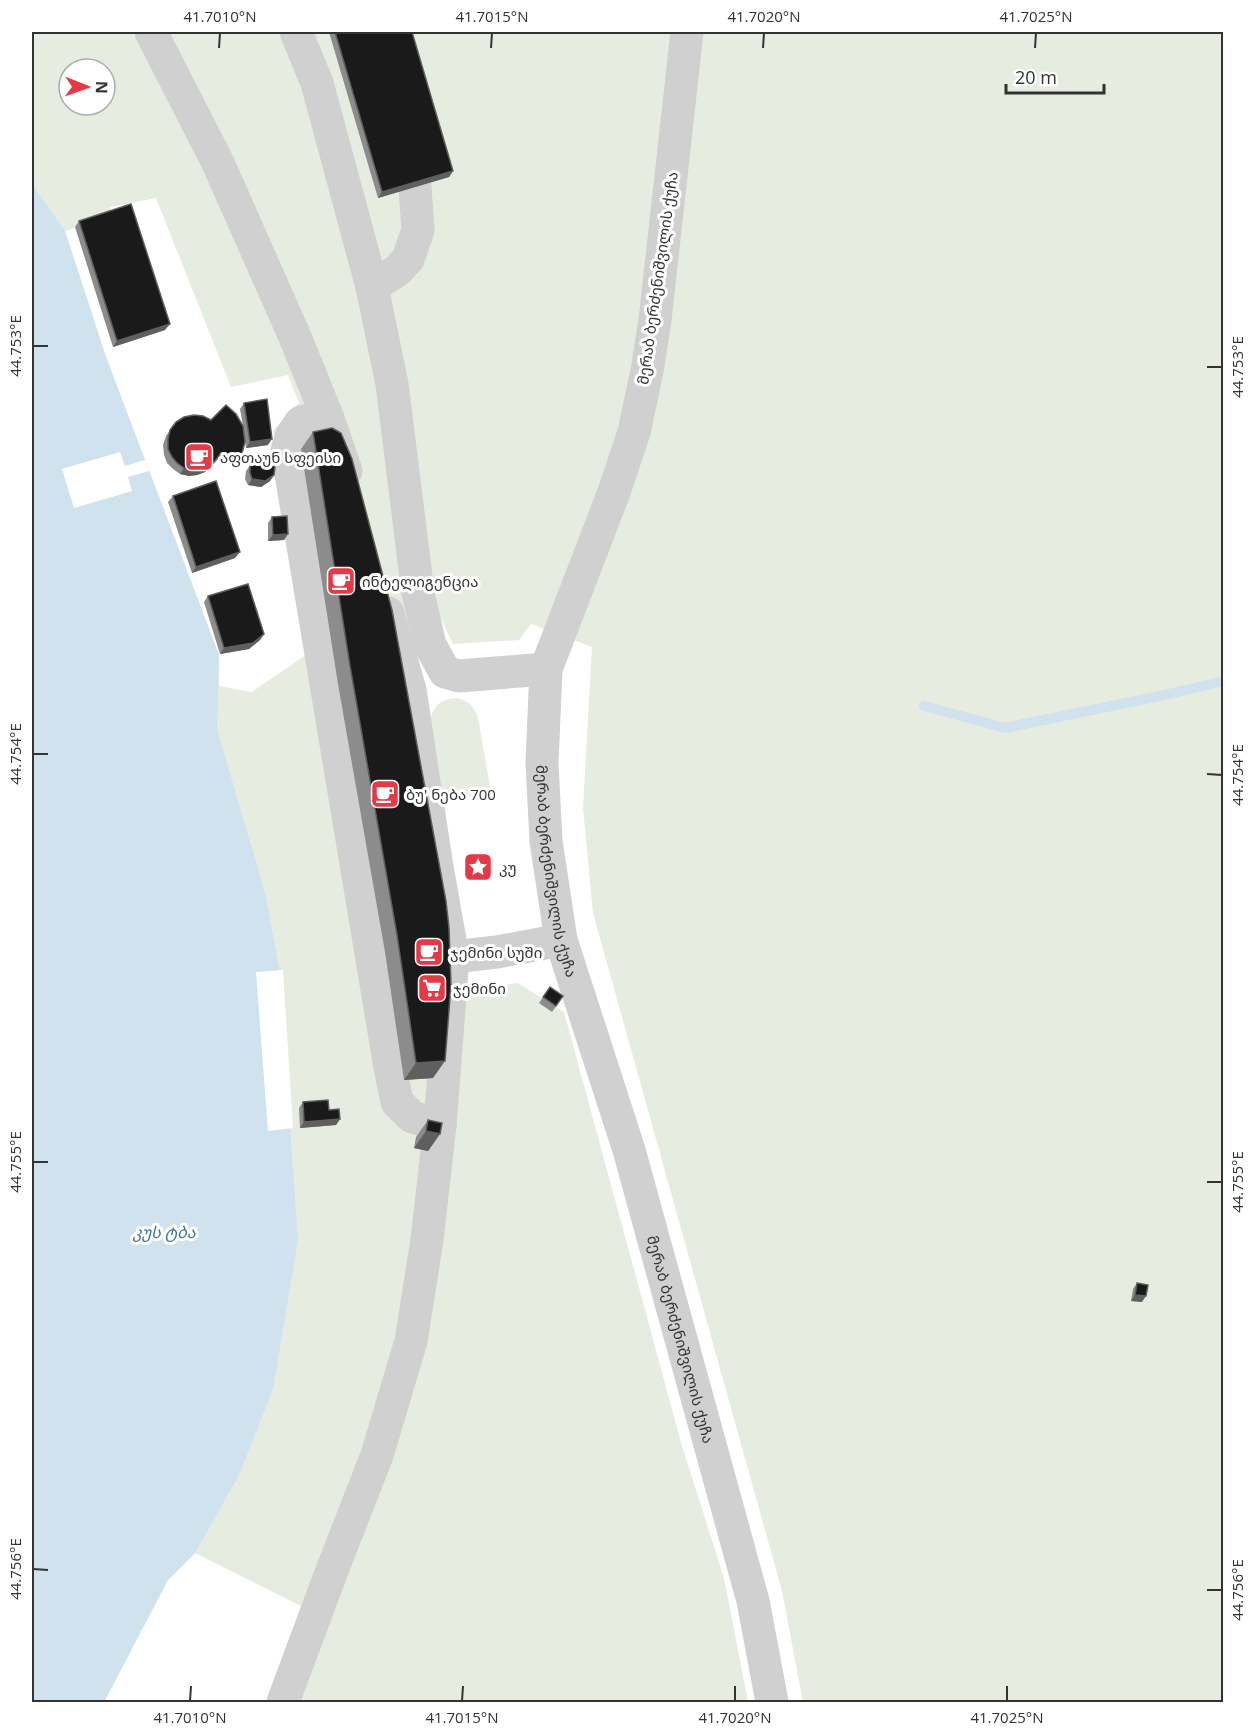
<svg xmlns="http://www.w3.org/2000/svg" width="1255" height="1734" viewBox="0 0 1255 1734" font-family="'Open Sans','Noto Sans Georgian',sans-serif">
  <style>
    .green { fill: #e6ecdf; fill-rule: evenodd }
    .water { fill: #cfe2ee }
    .pier { fill: #fff }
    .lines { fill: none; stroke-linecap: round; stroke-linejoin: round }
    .stream { stroke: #cfe2ee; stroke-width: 10 }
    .minor { stroke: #d0d0d0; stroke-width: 33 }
    .wall { fill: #8c8c8c }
    .shaded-wall { fill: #5f5f5f }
    .building { fill: #1a1a1a; stroke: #5f5f5f; stroke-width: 1.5 }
    .ticks { fill: none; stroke: #333; stroke-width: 2 }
    .labels { text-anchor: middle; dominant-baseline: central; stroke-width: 6; stroke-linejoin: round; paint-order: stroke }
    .street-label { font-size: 15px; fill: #333; stroke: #fff }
    .poi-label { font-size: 15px; fill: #333; stroke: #fff; text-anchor: start }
    .water-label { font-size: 16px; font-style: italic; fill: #3f7597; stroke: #fff }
    .neatline { fill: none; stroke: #333; stroke-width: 2 }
    .ticks-label { font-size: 15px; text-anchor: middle; fill: #333 }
  </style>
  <rect width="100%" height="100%" fill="#fff"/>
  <!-- green -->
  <g class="green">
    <path d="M32 32H1223V1702H803L782 1591 593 913 583 808 592 647 531 624 519 640 453 644 434 604 401 614 466 991 518 983 564 1012 682 1446 724 1578 748 1702H267L307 1609 195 1553 168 1580 104 1702H32ZM69 69H105V105H69ZM156 198 231 387 288 375 299 403 273 431 310 652 252 692 219 686V655L106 357 65 231 111 216 110 207Z"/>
    <path d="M457 698C469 701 473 706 478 717L491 793 444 801 430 720C434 705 441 699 457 698Z"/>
  </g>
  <!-- water -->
  <polygon class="water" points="32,184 65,231 106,357 219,655 217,729 265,893 279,968 298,1240 273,1389 239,1475 195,1553 168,1580 104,1702 32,1702"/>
  <!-- pier -->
  <g class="pier">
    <polygon points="120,452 125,466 145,460 149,471 128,477 132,491 74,508 62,469"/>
    <polygon points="283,970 293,1128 268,1131 256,972"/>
  </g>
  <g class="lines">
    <!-- stream -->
    <polyline class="stream" points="924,706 1005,728 1160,696 1224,681"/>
    <!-- minor -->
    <g class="minor">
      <polyline points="151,32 218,163 295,337 327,416 346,471"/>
      <polyline points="296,32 317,83 372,287 392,384 418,593 430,645 445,672 459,676 546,669"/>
      <path id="s1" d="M687 32 655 320 647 371 634 432 614 492 546 669 542 763 546 841 561 940 629 1150 753 1601 772 1702"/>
      <polyline points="372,287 398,270 408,259 418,230 415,187"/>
      <polyline points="327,416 301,422 292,435 287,450 390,1067 397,1102 412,1117 440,1125"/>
      <polyline points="388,613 410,690 437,867 453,957"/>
      <polyline points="283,1702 331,1573 377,1455 411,1341 427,1240 440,1125 453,957 497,952 561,940"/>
    </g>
  </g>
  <!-- wall -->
  <g class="wall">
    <polygon points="329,32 412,32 453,171 449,177 378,198"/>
    <polygon points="79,221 165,330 113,347 75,227"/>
    <polygon points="244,403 268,445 246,448 243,428 241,457 237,463 217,459 212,466 205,472 197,475 189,476 180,474 173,469 167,463 164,455 163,445 166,436 176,422 211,420 243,426 240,409"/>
    <polygon points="313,432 433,1078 404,1080 385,952 338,684 301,449"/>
    <polygon points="256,457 274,475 270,481 261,487 248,485 245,479 246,471"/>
    <polygon points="173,496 235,558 192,573 168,502"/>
    <polygon points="272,517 288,534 284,540 268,541 268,523"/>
    <polygon points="208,596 264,634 260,640 249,649 220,654 204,602"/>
    <polygon points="550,987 563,996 552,1012 539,1003"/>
    <polygon points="303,1102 329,1110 340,1119 336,1125 300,1128 299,1108"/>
    <polygon points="428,1120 440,1134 428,1151 414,1148 416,1137"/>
    <polygon points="1137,1283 1142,1302 1131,1301 1133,1289"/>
  </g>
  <!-- shaded-wall -->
  <g class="shaded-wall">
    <polygon points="453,171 449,177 378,198 382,192"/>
    <polygon points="170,324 165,330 113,347 117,341"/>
    <polygon points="272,439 268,445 246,448 250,442"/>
    <polygon points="221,453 241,457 237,463 216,459"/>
    <polygon points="216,460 212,466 205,472 197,475 189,476 180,474 184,468"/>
    <polygon points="274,475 270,481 261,487 248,485 252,479"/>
    <polygon points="288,534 284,540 268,541 273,535"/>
    <polygon points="240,552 235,558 192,573 196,567"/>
    <polygon points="264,634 260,640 249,649 220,654 224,648"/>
    <polygon points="445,1061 433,1078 404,1080 416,1063"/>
    <polygon points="340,1119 336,1125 300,1128 304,1122"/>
    <polygon points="426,1131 440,1134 428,1151 414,1148"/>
    <polygon points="1135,1295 1146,1296 1142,1302 1131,1301"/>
  </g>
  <!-- building -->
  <g class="building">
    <polygon points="335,32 412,32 453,171 382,192"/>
    <polygon points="131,204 170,324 117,341 79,221"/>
    <polygon points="267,399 272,439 250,442 244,403"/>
    <polygon points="226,405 236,414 243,426 245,442 241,457 221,453 216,460 210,466 201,469 193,470 184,468 177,463 172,457 168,449 168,439 170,430 176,422 184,417 194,415 203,416 211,420"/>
    <polygon points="332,428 341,433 352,459 392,610 446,901 449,928 451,985 445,1061 416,1063 397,935 350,666 313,432"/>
    <polygon points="256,457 266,459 275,467 274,475 265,481 252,479 250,473 250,465"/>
    <polygon points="216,481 240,552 196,567 173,496"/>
    <polygon points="287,516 288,534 273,535 272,517"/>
    <polygon points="248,584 264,634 253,643 224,648 208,596"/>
    <polygon points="550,987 563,996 556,1006 543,997"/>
    <polygon points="328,1100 329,1110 339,1109 340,1119 304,1122 303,1102"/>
    <polygon points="428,1120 442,1123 440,1134 426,1131"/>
    <polygon points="1137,1283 1148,1285 1146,1296 1135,1295"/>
  </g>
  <!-- ticks -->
  <path class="ticks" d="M219 48 220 33M491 48 492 33M763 48 764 33M1035 48 1036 33M33 346H48M1207 367H1222M33 754H48M1207 774 1222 775M33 1162H48M1207 1182H1222M33 1569 48 1570M1207 1590H1222M190 1701 191 1686M462 1701 463 1686M735 1701V1686M1007 1701V1686"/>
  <!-- icons -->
  <defs>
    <g id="cafe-square" transform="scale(1.5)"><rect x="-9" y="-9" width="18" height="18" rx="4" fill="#e63946" stroke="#fff"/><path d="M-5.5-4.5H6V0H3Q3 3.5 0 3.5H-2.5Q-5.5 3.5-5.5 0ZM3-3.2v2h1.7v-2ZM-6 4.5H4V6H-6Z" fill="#fff"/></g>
    <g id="sight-square" transform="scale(1.5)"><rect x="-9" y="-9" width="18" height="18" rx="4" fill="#e63946" stroke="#fff"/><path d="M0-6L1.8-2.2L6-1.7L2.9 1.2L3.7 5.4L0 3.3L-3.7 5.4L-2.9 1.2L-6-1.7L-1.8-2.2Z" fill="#fff"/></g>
    <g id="supermarket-square" transform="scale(1.5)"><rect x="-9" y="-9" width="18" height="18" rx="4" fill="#e63946" stroke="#fff"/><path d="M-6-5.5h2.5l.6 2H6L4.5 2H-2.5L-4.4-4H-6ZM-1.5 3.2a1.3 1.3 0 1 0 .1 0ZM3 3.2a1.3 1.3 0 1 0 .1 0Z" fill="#fff"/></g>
  </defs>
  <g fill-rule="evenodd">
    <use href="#cafe-square" x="199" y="457"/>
    <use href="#cafe-square" x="341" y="581"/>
    <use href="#cafe-square" x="385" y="794"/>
    <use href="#sight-square" x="478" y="867"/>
    <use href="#cafe-square" x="429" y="952"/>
    <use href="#supermarket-square" x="432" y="988"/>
  </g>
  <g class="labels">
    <!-- street labels -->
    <g class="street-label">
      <text transform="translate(657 278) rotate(-82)">მერაბ ბერძენიშვილის ქუჩა</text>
      <text stroke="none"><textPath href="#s1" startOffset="860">მერაბ ბერძენიშვილის ქუჩა</textPath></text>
      <text stroke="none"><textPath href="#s1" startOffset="1346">მერაბ ბერძენიშვილის ქუჩა</textPath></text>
    </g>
    <!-- poi labels -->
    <g class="poi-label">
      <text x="220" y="457">აფთაუნ სფეისი</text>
      <text x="362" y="581">ინტელიგენცია</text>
      <text x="406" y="794">ბუ' ნება 700</text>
      <text x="499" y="867">კუ</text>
      <text x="450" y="952">ჯემინი სუში</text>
      <text x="453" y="988">ჯემინი</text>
    </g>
    <!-- water labels -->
    <g class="water-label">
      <text x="164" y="1232">კუს ტბა</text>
    </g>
  </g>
  <!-- border -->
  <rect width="1255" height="1734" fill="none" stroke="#ffffff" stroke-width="66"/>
  <!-- north arrow -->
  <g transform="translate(87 87) rotate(91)"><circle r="28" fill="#ffffff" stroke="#adadad" stroke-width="1.5"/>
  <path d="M0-4.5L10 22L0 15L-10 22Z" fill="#e63946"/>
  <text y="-9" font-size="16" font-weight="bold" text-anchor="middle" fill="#333333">N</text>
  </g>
  <!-- scale -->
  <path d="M1006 84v9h98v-9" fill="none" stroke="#333333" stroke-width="3"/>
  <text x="1015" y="84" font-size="18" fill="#333333" stroke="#ffffff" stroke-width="4.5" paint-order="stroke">20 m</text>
  <rect x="33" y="33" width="1189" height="1668" class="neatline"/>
  <g class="ticks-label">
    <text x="220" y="22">41.7010°N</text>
    <text x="492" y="22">41.7015°N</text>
    <text x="764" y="22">41.7020°N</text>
    <text x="1036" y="22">41.7025°N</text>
    <text transform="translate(16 346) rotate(-90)" y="5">44.753°E</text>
    <text transform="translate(1238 367) rotate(-90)" y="5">44.753°E</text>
    <text transform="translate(16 754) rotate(-90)" y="5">44.754°E</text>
    <text transform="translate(1238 775) rotate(-90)" y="5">44.754°E</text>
    <text transform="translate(16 1162) rotate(-90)" y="5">44.755°E</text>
    <text transform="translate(1238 1182) rotate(-90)" y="5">44.755°E</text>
    <text transform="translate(16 1569) rotate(-90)" y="5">44.756°E</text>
    <text transform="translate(1238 1590) rotate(-90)" y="5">44.756°E</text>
    <text x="190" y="1723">41.7010°N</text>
    <text x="462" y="1723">41.7015°N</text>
    <text x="735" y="1723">41.7020°N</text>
    <text x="1007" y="1723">41.7025°N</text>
  </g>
</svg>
